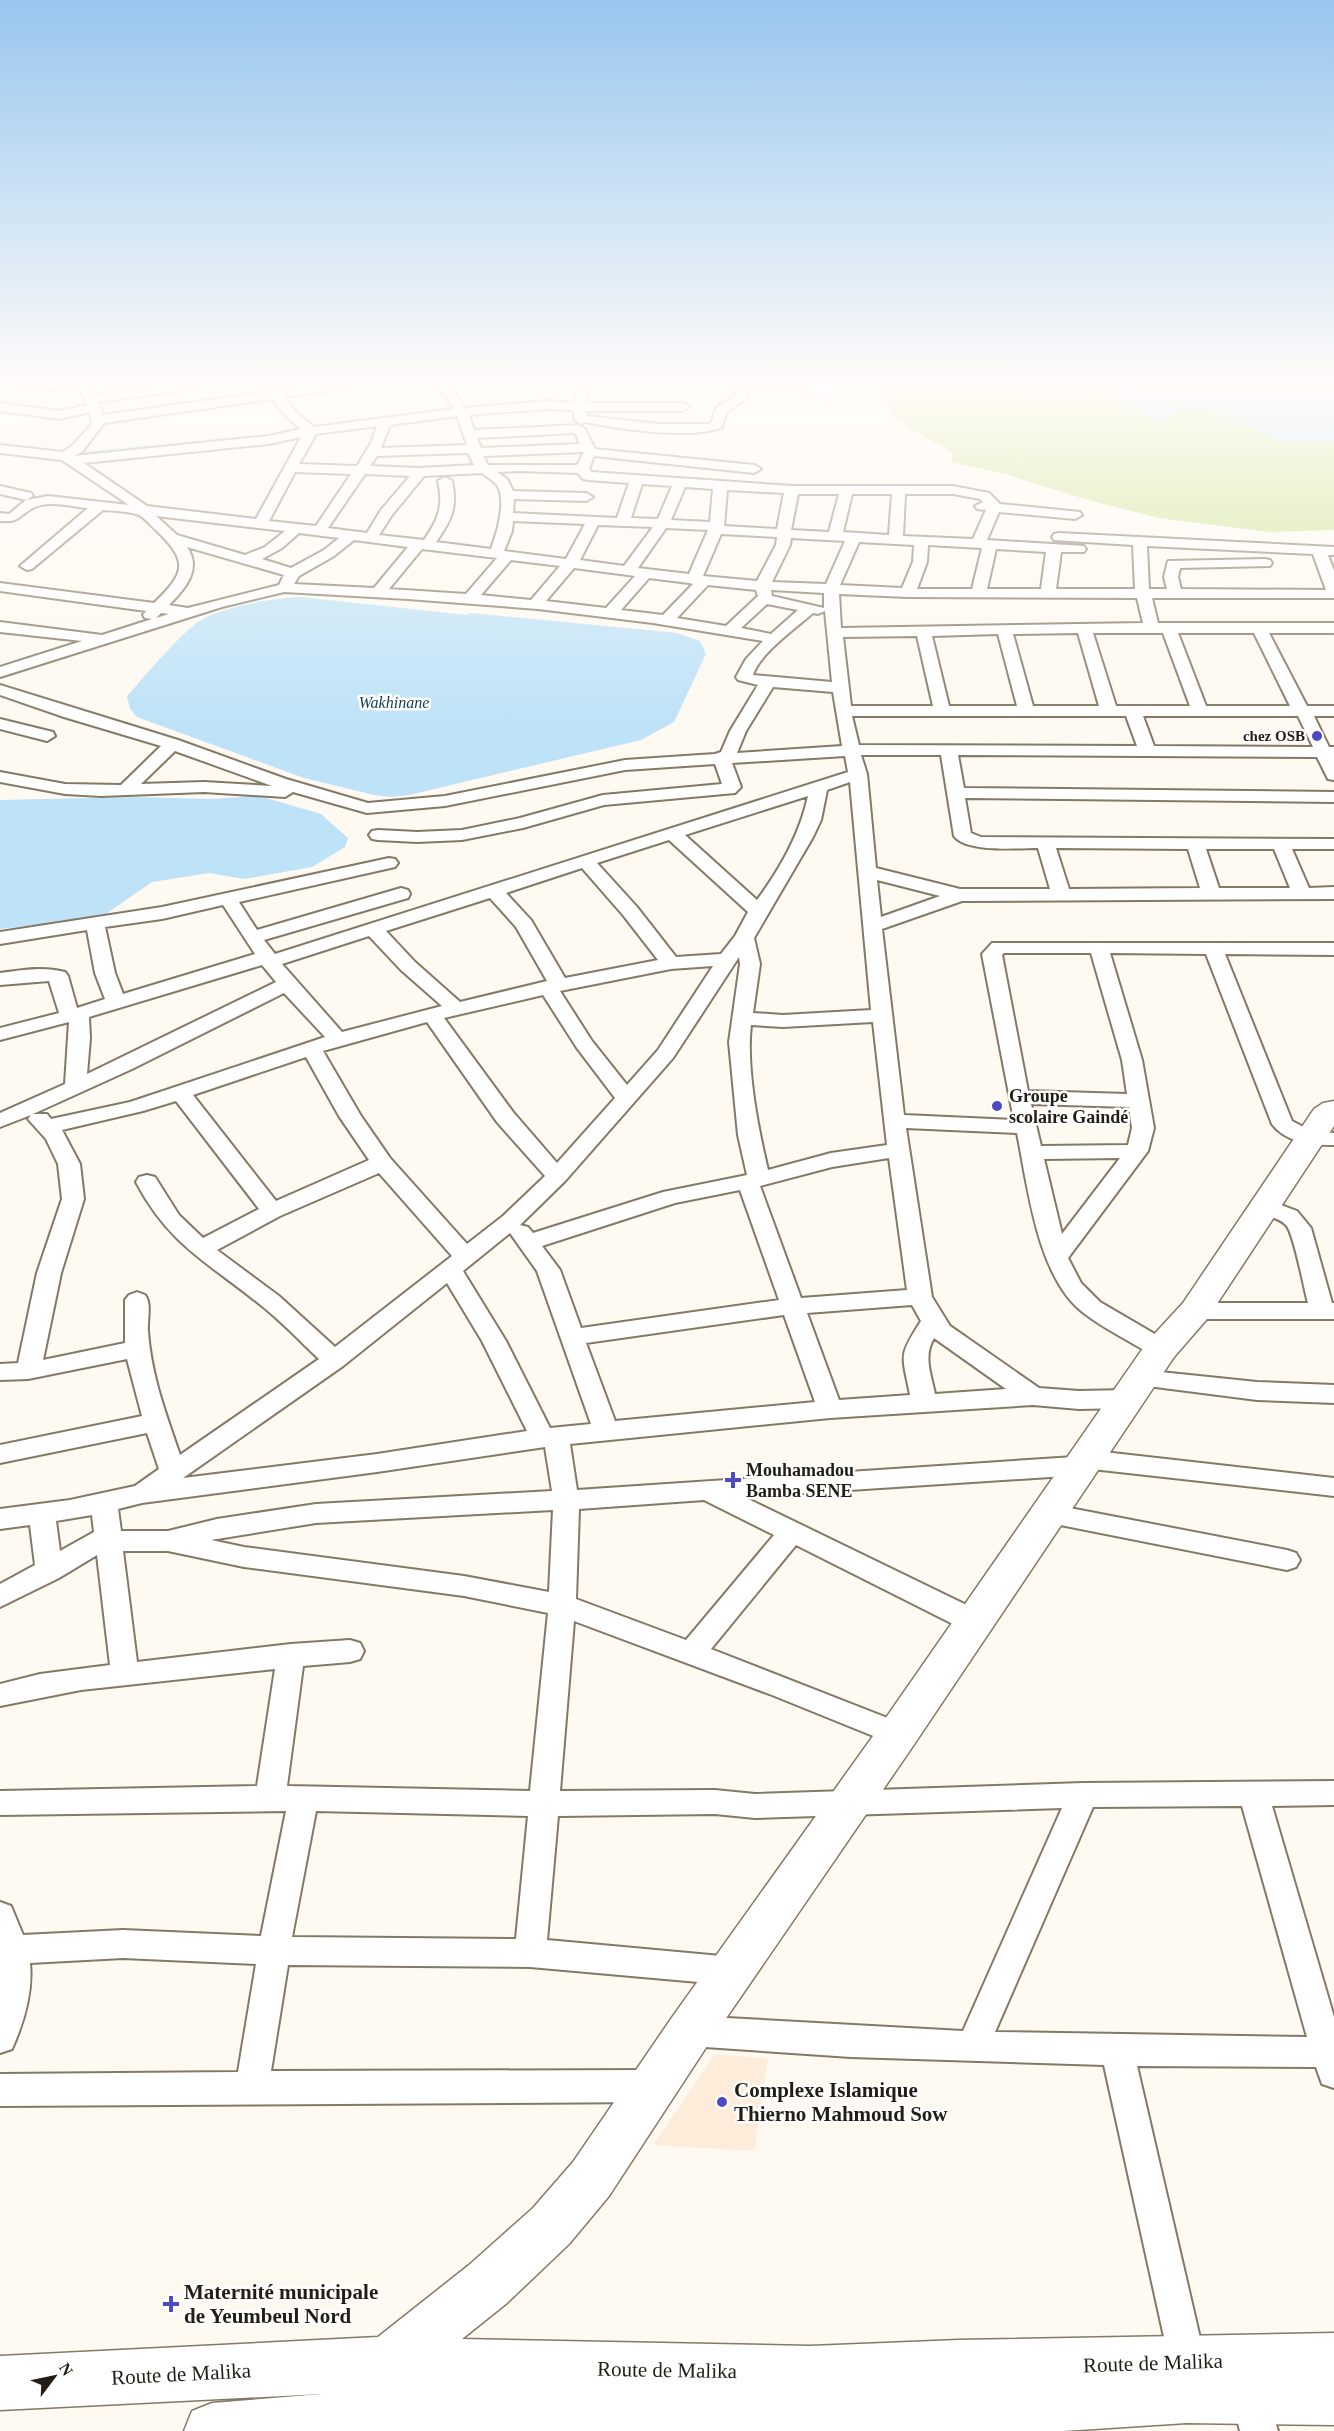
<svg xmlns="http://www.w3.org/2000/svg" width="1334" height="2431" viewBox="0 0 1334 2431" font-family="Georgia,serif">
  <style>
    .education { fill: #feecdb }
    .green { fill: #cbe28c }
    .water { fill: #bee2f7 }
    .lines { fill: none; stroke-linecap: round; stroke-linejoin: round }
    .stream { stroke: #bee2f7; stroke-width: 4 }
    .minor-casing { stroke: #847966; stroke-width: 4 }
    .secondary-casing { stroke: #847966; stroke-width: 3 }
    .minor { fill: #fff; fill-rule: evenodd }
    .secondary { fill: #fff; fill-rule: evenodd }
    .poi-dot { fill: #4d4bc2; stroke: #fff; stroke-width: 2 }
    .labels { text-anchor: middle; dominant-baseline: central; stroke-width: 5; stroke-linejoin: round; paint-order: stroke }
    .far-poi-label { font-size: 15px; font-weight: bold; fill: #221e16; stroke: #fff; text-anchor: end }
    .far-water-label { font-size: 16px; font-style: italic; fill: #154055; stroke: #fff }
    .poi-label { font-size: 18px; font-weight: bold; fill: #221e16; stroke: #fff; text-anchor: start }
    .near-poi-label { font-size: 21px; font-weight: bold; fill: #221e16; stroke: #fff; text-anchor: start }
    .near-street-label { font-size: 21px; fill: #221e16; stroke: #fff }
  </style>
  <rect width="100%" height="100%" fill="#fef9f1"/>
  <!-- education -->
  <polygon class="education" points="715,2054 768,2059 754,2151 653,2145"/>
  <!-- green -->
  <polygon class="green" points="883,384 1095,384 1161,423 1176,410 1211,410 1279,441 1334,441 1334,530 1269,532 1159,518 1088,500 1005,474 951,462 953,453 895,419 884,400"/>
  <!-- water -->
  <g class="water">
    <polygon points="1095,384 1334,384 1334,441 1279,441 1211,410 1176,410 1162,423"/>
    <path d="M301 597 467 615 471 613 677 633 700 641 706 654 674 722 641 740 409 795 391 797 374 795 304 778 137 717 130 709 127 696C149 672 170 645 194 625 215 607 274 598 301 597Z"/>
    <polygon points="259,796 321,814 348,838 345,847 312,867 244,879 209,873 152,882 100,918 0,929 0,800 135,797 210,799"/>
  </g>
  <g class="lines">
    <!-- stream -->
    <g class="stream">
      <polyline points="596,385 782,387 807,392 826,400"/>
      <polyline points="83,453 279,435"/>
    </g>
    <!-- minor casing -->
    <g class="minor-casing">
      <g id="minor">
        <path d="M12 384H73L71 387C56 390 24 394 12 384Z"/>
        <path d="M76 384H88L94 395 173 384H206L200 388 98 402 103 415 267 392 263 384H274L279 390 323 384H355L349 388 284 397 296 412 314 427 454 409 436 384H448L465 408 547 401 573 403 579 384H591L586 403H683L689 407 683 411H586L587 416 659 424H708L712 422 716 408 735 395 740 384H752L744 400 726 413 722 427C696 440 616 429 586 422L581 424 575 420 573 410 547 409 469 415 474 430 579 425 585 429 595 449 754 465 761 469 754 473 594 456 589 469 592 472 792 486H953L989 493 1000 504 1080 512 1082 515 1075 519 999 512 987 540 1084 546 1086 549 1084 552H1061L1056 589H1135L1133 545 1054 540 1052 537 1054 534 1059 533 1334 547V555H1328L1334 571V598H1152L1158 623H1334V633H1269L1307 706H1334V716H1314L1329 747H1334V780L1328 779 1317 757 958 755 964 788 1334 792V802L965 798 971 833 981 837 1334 839V849H1292L1309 888 1334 887V899L962 901 882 929 904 1115 1014 1120 982 954 992 943H1334V955L1225 954 1292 1121 1311 1131 1334 1133V1145C1313 1145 1286 1143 1272 1124L1206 954 1110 953 1142 1060 1154 1128 1148 1151 1068 1258 1081 1283 1100 1302 1170 1343 1173 1349 1170 1355 1161 1357 1152 1355C1130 1341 1106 1330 1085 1314 1037 1279 1028 1186 1017 1133L906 1128 932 1297 950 1326 1039 1388 1079 1391 1127 1390 1136 1393 1139 1399 1136 1405 1127 1408 1079 1409 1033 1405 830 1418 570 1444 577 1490 1074 1457 1077 1453 1086 1450 1334 1478V1496L1092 1469 1090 1472 1081 1475 744 1497 985 1614 989 1622 985 1630 975 1633 965 1630 796 1545 711 1649 908 1726 912 1734 908 1742 898 1746 772 1695 574 1621 560 1791 715 1790 755 1794 1083 1783 1334 1781V1805L1272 1806 1334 2017V2088L1322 2084 1316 2067 1137 2066 1206 2364 1201 2377 1188 2382 1175 2377 1170 2364 1104 2065 851 2057 690 2046 678 2042 674 2031 678 2020 690 2016 963 2031 1062 1808 755 1818 715 1814 558 1816 547 1940 732 1957 743 1961 748 1971 743 1981 732 1985 530 1967 288 1965 271 2071 653 2070 665 2075 670 2086 665 2097 653 2102 0 2106V2074L238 2072 256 1964 123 1958 30 1963C33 1992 24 2022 12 2049L0 2053V1902L11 1906 23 1935 123 1930 261 1936 286 1811 0 1815V1791L257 1786 275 1669 81 1690 0 1706V1684L40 1674 110 1665 97 1555 59 1578 0 1607V1584L35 1565 30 1525 0 1529V1509L70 1500 135 1486 159 1469 147 1433 0 1463V1445L142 1416 127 1359 28 1379 0 1380V1364L18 1363 37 1273 62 1199 58 1164 46 1139 28 1119 31 1115 0 1127V1113L65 1084 69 1022 0 1040V1028L59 1013 49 981 0 985V973C22 970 43 966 65 972L68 976 77 1008 105 999 95 973 87 930 0 944V932L162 907 389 858 395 859 398 863 395 867 239 902 257 930 401 888 408 890 410 894 408 898 264 940 275 954 848 772 845 756 732 763 741 787 735 793 604 805 523 828 462 840 417 842 378 840 372 839 369 835 372 831 378 830 417 832 462 830 520 818 603 795 722 784 715 764 625 770 445 806 367 813 293 792 285 797 204 792 101 796 65 794 0 782V772L65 784 121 785 161 746 64 717 0 695V685L178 740 286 779 368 803 445 796 625 760 715 754 721 752 730 731 758 685 738 680 736 677 746 659 763 641 653 623 538 609 408 599 284 592 222 607 0 677V667L82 641 0 632V622L102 635 152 619 145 618 143 615 146 611 0 591V583L154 603C185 573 189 562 157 531 151 526 143 515 136 514 125 511 114 511 103 510L32 569 27 570 20 566 88 508C73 507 49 500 35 507 18 515 21 523 0 521V513L9 514 26 500 48 496 129 505 62 460 0 453V445L63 452 73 445 92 424 90 412 59 419 0 411V403L59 411 88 405ZM272 399 288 418 301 429 269 436 74 456 83 451 104 423ZM457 416 467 445 381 448 390 425ZM377 426 371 443 357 466 299 464 316 434ZM575 433 580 444 481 448 477 438ZM301 437 256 519 147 506 84 463 269 444ZM584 452 577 465H488L483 456ZM468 453 474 465 420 468 370 466 377 456ZM519 471 578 473 583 479 588 480 629 483 617 518 513 513 514 499 586 501 593 497 586 493 513 491 507 479 497 472ZM295 472 351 474 316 526 269 521ZM482 473C486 476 493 480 497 485 507 500 497 533 491 549L436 542C451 521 458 507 452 481L445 477 438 481C444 506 438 520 424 540L379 535 392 515 424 476ZM365 474 410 476 381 510 367 533 328 528ZM642 484 672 486 658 519 631 518ZM685 487 713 489 710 522 671 520ZM727 490 784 493 777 529 724 526ZM798 494H839L829 532 791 530ZM852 494H892L889 535 843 532ZM905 494H953L980 499 983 502 975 506 977 509 986 510 973 539 903 536ZM156 516 285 531 265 547 245 555 177 535ZM513 521 585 524 566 559 504 551 512 531ZM598 525 653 527 624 566 580 560ZM666 528 708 530 689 574 638 568ZM299 533 339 538 324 550 291 568 262 559 282 548ZM721 534 777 537 776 545 757 581 703 576ZM791 538 845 541 826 584 772 582 790 545ZM354 540 408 547 374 588 294 584 299 576 334 556ZM859 542 914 545 913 562 902 588 840 585ZM928 545 982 548 972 589H917L927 562ZM1147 546 1313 554 1326 590 1181 589 1178 577 1180 568 1270 566 1272 563 1270 560 1265 559 1168 561 1164 577 1167 589H1149ZM187 547 284 575 279 585 188 608 169 605C186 588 202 569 187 547ZM422 549 497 558 466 594 389 589ZM996 549 1046 552 1041 589H987ZM511 560 560 566 531 600 481 595ZM574 568 628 575 635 576 606 608 546 601ZM649 578 689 583 693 584 663 615 621 610ZM708 585 756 590 758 596 726 626 677 618ZM771 590 824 593V608L772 596ZM839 594 908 597 1137 598 1143 623 841 628ZM767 604 798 610 771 634 741 628ZM825 611 832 682 753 675C759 654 796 628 813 613L818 614ZM161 613 169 614 156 618ZM1078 633 1099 706H1033L1013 634ZM1093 633H1163L1190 706H1116ZM1178 633H1254L1290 706H1206ZM998 634 1017 706H949L932 636ZM917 636 933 706H851L843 637ZM773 687 833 692 842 746 737 753 746 731ZM852 716H1126L1137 746 859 745ZM1143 716H1298L1313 747 1154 746ZM175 751 272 786 204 782 141 784ZM861 755H941L954 836C967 853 1018 848 1038 848L1050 889H960L876 868 867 774ZM850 782 871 1010 783 1015 753 1013 760 964 754 938 813 837 821 820 827 790ZM808 796C800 834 780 869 757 900L685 835ZM669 840 748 912 735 936 721 954 676 957 637 907 597 863ZM1056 848 1188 849 1200 888 1069 889ZM1206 849H1274L1290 888H1219ZM582 868 623 915 658 960 565 978 531 920 506 893ZM877 880 940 896 881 917ZM490 898 516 927 547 981 460 1002 415 962 386 931ZM223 905 255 954 123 994 115 973 105 927 162 919ZM369 936 401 970 442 1006 342 1032 282 964ZM1004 953H1091L1122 1060 1127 1094 1028 1091 1002 955ZM739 957 740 964 729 1042 738 1135 747 1175 663 1192 533 1233 528 1227 520 1225 565 1181 673 1058ZM262 965 276 982 87 1074 90 1038 89 1017ZM713 966 658 1050 627 1085 592 1041 560 991 671 969ZM284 993 325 1037 130 1102 51 1119 47 1114H33L132 1069ZM543 995 577 1048 615 1098 557 1163 513 1112 444 1018ZM427 1022 497 1122 545 1176 503 1216 467 1244 390 1158 361 1116 323 1051ZM873 1022 887 1145 831 1153 768 1170C758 1128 746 1067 751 1025L783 1027ZM306 1057 339 1116 369 1160 276 1201 193 1095ZM176 1101 259 1209 203 1238 179 1215 155 1177 147 1175 139 1177 136 1182C169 1245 209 1263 262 1306 282 1322 300 1341 319 1359L180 1455C166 1414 151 1375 148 1331 147 1320 152 1304 145 1295L137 1292 129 1295 125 1300V1343L43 1360 61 1273 84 1199 80 1164 62 1130 143 1111ZM1031 1104 1129 1107 1132 1128 1128 1145 1041 1146ZM889 1158 907 1290 801 1298 760 1186 832 1167ZM1120 1158 1062 1234 1044 1159ZM379 1173 452 1256 335 1347 279 1296 217 1250 280 1216ZM740 1190 779 1300 581 1328 560 1270 542 1246 675 1203ZM510 1233 537 1271 591 1424 550 1428 506 1341 463 1271ZM447 1283 482 1341 527 1431 377 1454 183 1478 343 1366ZM912 1305 921 1321C898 1357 902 1354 910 1395L839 1400 807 1313ZM784 1315 815 1402 615 1421 586 1343ZM934 1338 1006 1389 935 1394C931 1374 923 1356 934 1338ZM545 1447 552 1491 316 1504 217 1519 168 1531H121L118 1509 142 1503 377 1472ZM704 1500 774 1535 686 1640 576 1599 579 1509ZM553 1510 549 1592 464 1576 244 1547 211 1540 316 1523ZM92 1515 94 1532 60 1551 56 1521ZM123 1551H168L244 1567 464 1596 548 1613 530 1791 287 1786 303 1666 350 1662 360 1659 364 1651 360 1643 350 1640 291 1644 137 1662ZM1242 1806 1307 2037 995 2032 1093 1807ZM316 1811 528 1816 516 1939 292 1937Z"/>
        <polygon points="0,486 31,493 33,496 26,500 0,494"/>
        <polygon points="0,719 53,732 55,736 47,741 0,729"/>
        <path d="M1265 1199 1297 1211 1311 1228 1332 1303H1334V1319H1195L1187 1317 1183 1311 1187 1305 1195 1303H1308C1304 1289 1294 1233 1286 1225 1277 1216 1260 1216 1254 1206L1257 1201Z"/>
        <polygon points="1141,1370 1257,1382 1334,1385 1334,1403 1257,1400 1132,1384 1129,1378 1132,1372"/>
        <polygon points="1049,1504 1287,1550 1296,1553 1300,1560 1296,1567 1287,1570 1040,1521 1036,1514 1040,1507"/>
        <polygon points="1251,2379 1264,2385 1278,2431 1240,2431 1232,2398 1238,2385"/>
      </g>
    </g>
    <!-- secondary casing -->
    <g class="secondary-casing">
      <polygon id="secondary" points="1334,1101 1334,1126 1207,1319 1174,1357 913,1746 707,2046 609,2196 569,2244 507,2303 462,2339 810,2346 959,2340 1334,2333 1334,2425 1187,2423 1063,2431 184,2431 192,2411 212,2403 322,2394 0,2410 0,2356 378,2337 469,2265 533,2208 573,2162 673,2016 883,1722 1148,1341 1183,1303 1314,1109 1323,1103"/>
    </g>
    <!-- minor -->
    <use href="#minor" class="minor"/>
    <!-- secondary -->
    <use href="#secondary" class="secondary"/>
  </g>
  <!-- sky -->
  <linearGradient id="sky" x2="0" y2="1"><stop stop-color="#97c6ee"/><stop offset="0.53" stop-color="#fffcf9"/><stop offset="1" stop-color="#fffcf9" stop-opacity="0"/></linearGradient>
  <rect width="1334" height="724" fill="url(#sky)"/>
  <!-- markers -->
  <g class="poi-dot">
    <circle cx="1317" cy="736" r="6"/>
    <circle cx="997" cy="1106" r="6"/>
    <path d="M730 1471h6v6h6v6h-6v6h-6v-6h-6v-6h6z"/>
    <circle cx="722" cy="2102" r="6"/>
    <path d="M168 2295h6v6h6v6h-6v6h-6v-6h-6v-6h6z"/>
  </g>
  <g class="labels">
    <!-- far-poi labels -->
    <g class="far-poi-label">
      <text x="1305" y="736">chez OSB</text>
    </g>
    <!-- far-water labels -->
    <g class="far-water-label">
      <text x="394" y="702">Wakhinane</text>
    </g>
    <!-- poi labels -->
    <g class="poi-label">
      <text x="1009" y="1096">Groupe<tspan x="1009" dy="21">scolaire Gaindé</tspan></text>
      <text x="746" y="1470">Mouhamadou<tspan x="746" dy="21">Bamba SENE</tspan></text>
    </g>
    <!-- near-poi labels -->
    <g class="near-poi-label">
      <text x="734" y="2090">Complexe Islamique<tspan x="734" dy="24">Thierno Mahmoud Sow</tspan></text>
      <text x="184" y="2292">Maternité municipale<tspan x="184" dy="24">de Yeumbeul Nord</tspan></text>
    </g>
    <!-- near-street labels -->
    <g class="near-street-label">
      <text transform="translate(1153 2363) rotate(-2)">Route de Malika</text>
      <text transform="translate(667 2370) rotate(1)">Route de Malika</text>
      <text transform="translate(181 2374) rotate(-3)">Route de Malika</text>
    </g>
  </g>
  <!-- north arrow -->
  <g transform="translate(54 2377) rotate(58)" stroke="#ffffff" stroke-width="4.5" paint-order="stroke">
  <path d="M0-4.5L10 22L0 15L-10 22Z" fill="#221e16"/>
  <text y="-9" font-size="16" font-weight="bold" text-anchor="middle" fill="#221e16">N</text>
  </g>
</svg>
